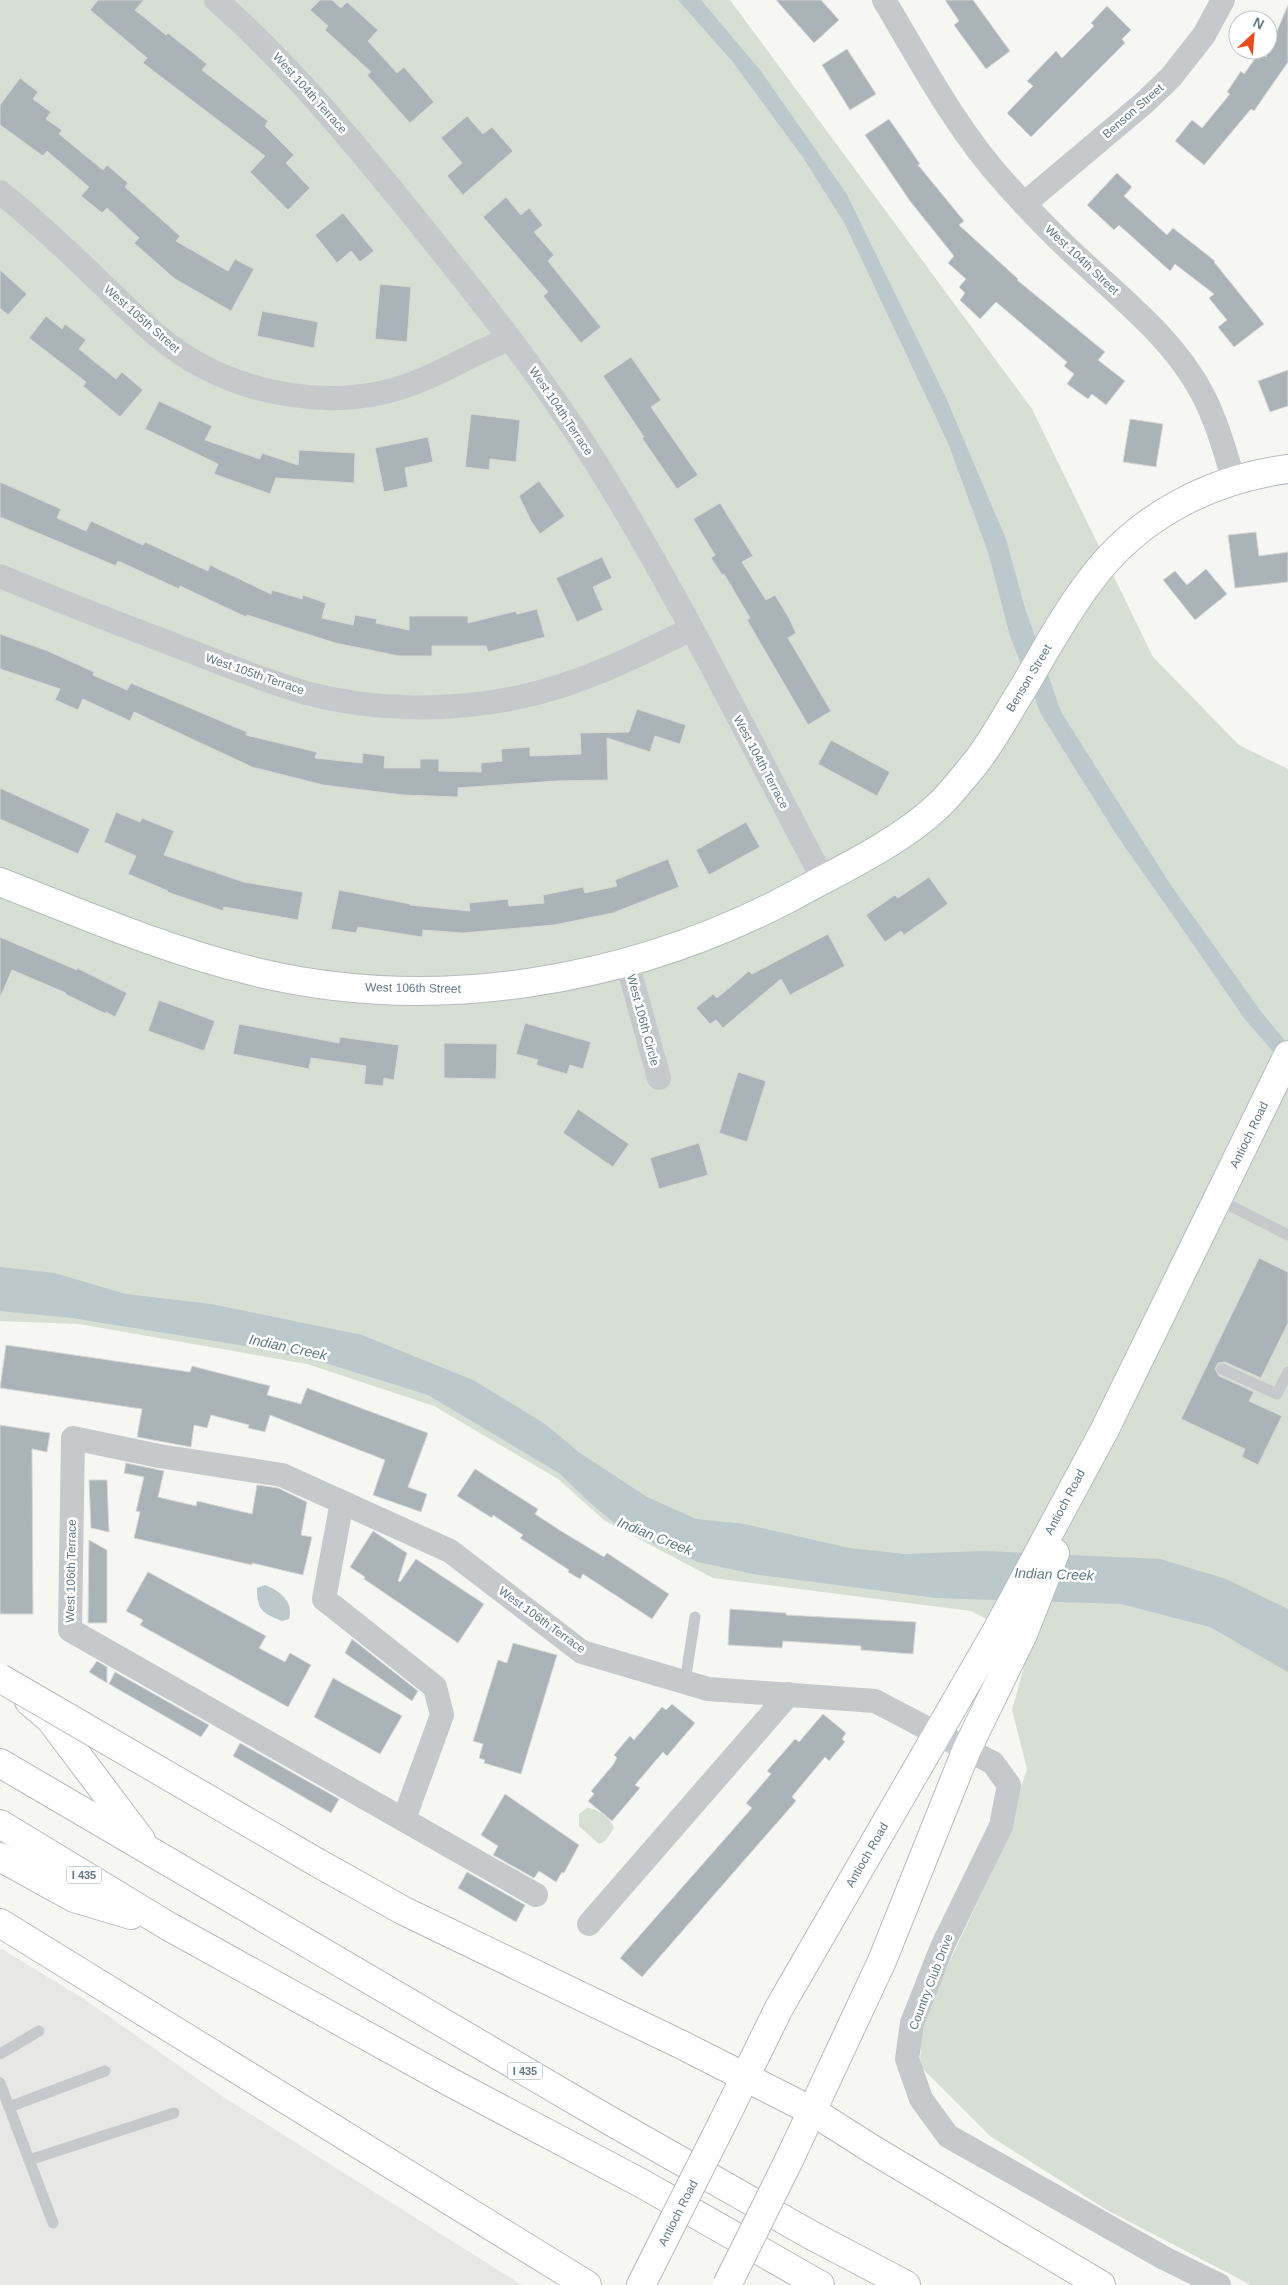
<svg xmlns="http://www.w3.org/2000/svg" width="1288" height="2285" viewBox="0 0 1288 2285" font-family="Helvetica,sans-serif">
  <style>
    .built { fill: #e7e8e6 }
    .green { fill: #d7ded3 }
    .water { fill: #bbc8cc }
    .building { fill: #aab3b8; stroke: #d8d8d5 }
    .lines { fill: none; stroke-linecap: round; stroke-linejoin: round }
    .secondary-casing { stroke: #b5bbbf; stroke-width: 30 }
    .highway-casing { stroke: #b7bbbe; stroke-width: 30 }
    .lane { stroke: #c5c9cc; stroke-width: 11 }
    .street { stroke: #c5c9cc; stroke-width: 24 }
    .secondary { stroke: #fff; stroke-width: 28 }
    .highway { stroke: #fff; stroke-width: 28 }
    .secondary-bridge-casing { stroke: #b5bbbf; stroke-width: 30; stroke-linecap: butt }
    .highway-bridge-casing { stroke: #b7bbbe; stroke-width: 30; stroke-linecap: butt }
    .secondary-bridge { stroke: #fff; stroke-width: 28 }
    .highway-bridge { stroke: #fff; stroke-width: 28 }
    .labels { text-anchor: middle; dominant-baseline: central; stroke-width: 5; stroke-linejoin: round; paint-order: stroke }
    .shield { fill: #fff; stroke: #92a0aa; stroke-width: 1 }
    .shield-label { font-size: 11px; font-weight: bold; fill: #637785 }
    .street-label { font-size: 12px; fill: #637785; stroke: #fff }
    .water-label { font-size: 14px; font-style: italic; fill: #5f7982; stroke: #fff }
  </style>
  <rect width="100%" height="100%" fill="#f6f6f2"/>
  <!-- built -->
  <polygon class="built" points="0,1948 84,1999 222,2096 522,2285 0,2285"/>
  <!-- green -->
  <g class="green">
    <polygon points="0,0 730,0 1032,409 1153,657 1239,745 1288,769 1288,2285 1251,2285 1107,2210 990,2136 920,2066 922,2020 991,1874 1027,1769 1012,1710 1031,1642 971,1611 713,1578 605,1521 558,1479 434,1406 307,1364 79,1324 0,1321"/>
    <path d="M587 1808C597 1808 611 1818 614 1828L605 1841 599 1844 579 1826V1814Z"/>
  </g>
  <!-- water -->
  <g class="water">
    <polygon points="678,0 701,0 760,70 846,193 946,398 1006,539 1024,605 1061,712 1170,884 1262,1013 1288,1044 1288,1069 1244,1018 1177,921 1118,837 1041,714 1010,636 988,552 948,443 845,224 804,159 732,61"/>
    <polygon points="0,1267 54,1273 126,1294 211,1304 362,1335 475,1381 545,1424 580,1453 647,1497 696,1519 745,1524 849,1548 905,1554 985,1551 1160,1559 1226,1579 1288,1609 1288,1672 1210,1627 1121,1604 936,1598 753,1574 698,1562 624,1531 589,1502 559,1473 428,1395 325,1363 252,1347 72,1318 0,1311"/>
    <path d="M265 1585C279 1590 294 1602 289 1619L282 1621C262 1613 257 1610 257 1588Z"/>
  </g>
  <!-- building -->
  <g class="building">
    <polygon points="98,0 144,0 135,10 166,35 168,33 207,64 202,70 268,121 265,126 294,155 286,163 310,188 288,210 250,172 265,156 143,63 147,58 90,10"/>
    <polygon points="320,0 332,0 341,8 347,2 378,30 368,41 397,73 404,67 434,102 410,123 367,75 371,72 325,30 328,26 310,10"/>
    <polygon points="776,0 821,0 839,20 814,43"/>
    <polygon points="945,0 973,0 1010,51 986,69 954,25 959,21"/>
    <polygon points="1288,5 1288,62 1254,111 1251,109 1204,165 1175,141 1192,120 1202,128 1230,94 1227,92 1241,71 1244,74 1260,52 1266,57"/>
    <polygon points="1107,6 1131,30 1122,39 1125,43 1031,137 1007,113 1033,86 1027,81 1056,51 1062,58 1094,26 1091,23"/>
    <polygon points="847,49 876,94 850,110 822,65"/>
    <polygon points="20,78 38,92 33,99 51,112 46,119 62,130 59,134 103,170 107,165 128,183 125,187 180,236 176,241 228,271 235,259 254,269 231,311 175,279 134,243 139,238 107,208 102,213 81,196 89,187 47,151 43,156 0,125 0,105"/>
    <polygon points="467,116 483,134 492,127 513,151 463,195 447,176 462,163 441,138"/>
    <polygon points="889,119 920,164 918,165 964,221 959,225 1018,279 1017,280 1105,352 1098,360 1125,381 1106,405 1092,394 1088,399 1067,384 1074,374 1064,366 1067,362 996,302 980,319 960,300 965,293 959,287 966,279 948,263 954,256 910,201 865,135"/>
    <polygon points="1117,173 1132,187 1124,196 1167,235 1173,228 1215,261 1214,262 1264,324 1234,347 1218,327 1227,320 1209,298 1214,294 1175,264 1170,271 1119,225 1114,230 1087,205"/>
    <polygon points="506,197 521,215 529,208 543,225 534,232 554,255 548,261 601,327 581,343 543,296 548,292 483,217"/>
    <polygon points="343,213 374,251 360,262 351,251 337,263 315,235"/>
    <polygon points="0,270 27,294 8,315 0,308"/>
    <polygon points="380,284 411,287 407,342 375,339"/>
    <polygon points="262,311 318,322 314,348 257,336"/>
    <polygon points="46,316 62,329 65,324 86,340 79,349 116,379 122,372 143,390 120,417 83,386 86,382 29,338"/>
    <polygon points="631,357 661,400 651,407 698,475 677,489 642,438 644,437 603,376"/>
    <polygon points="1288,370 1288,406 1270,412 1258,381"/>
    <polygon points="159,401 212,426 205,440 260,459 262,453 298,465 299,450 355,453 354,483 276,478 270,494 214,474 218,464 145,429"/>
    <polygon points="471,414 520,420 516,462 490,459 489,470 465,467"/>
    <polygon points="1130,419 1163,424 1156,467 1123,462"/>
    <polygon points="428,437 433,462 405,468 408,487 384,492 375,448"/>
    <polygon points="539,481 565,516 540,534 531,521 519,496"/>
    <polygon points="0,482 61,509 57,518 86,531 91,521 143,545 145,542 208,571 210,565 271,594 272,590 302,599 303,595 326,603 322,618 353,625 355,615 377,619 376,623 409,630 409,616 468,616 468,623 516,611 517,614 537,609 545,637 488,652 486,646 432,646 432,656 399,656 335,643 247,615 246,617 180,586 179,589 118,561 116,566 0,517"/>
    <polygon points="720,503 753,556 742,562 766,600 775,595 789,618 796,633 788,638 831,711 808,725 747,620 750,618 724,574 722,575 711,558 715,555 693,519"/>
    <polygon points="1256,532 1259,556 1288,552 1288,582 1235,588 1228,535"/>
    <polygon points="602,557 612,578 593,587 603,610 577,622 556,578"/>
    <polygon points="1206,569 1227,594 1195,620 1163,580 1175,571 1187,585"/>
    <polygon points="0,634 48,651 94,672 93,675 127,690 131,683 247,732 246,735 317,752 315,758 362,763 363,753 385,756 384,768 420,768 420,759 439,759 439,771 481,772 481,763 502,761 501,749 530,747 530,756 581,754 580,733 629,732 637,709 686,725 680,744 655,736 650,752 607,738 608,780 557,781 458,788 458,797 403,795 323,785 252,767 134,712 130,721 83,699 78,710 55,700 60,689 0,669"/>
    <polygon points="831,740 890,772 877,796 818,764"/>
    <polygon points="0,788 90,829 78,854 0,819"/>
    <polygon points="116,812 140,822 142,818 174,831 164,855 244,882 303,892 298,920 224,907 223,911 167,892 168,891 128,874 136,856 104,842"/>
    <polygon points="746,822 760,847 709,875 696,850"/>
    <polygon points="668,859 679,887 613,913 554,925 463,933 423,930 422,937 358,927 356,933 331,929 339,890 410,904 410,905 470,911 469,903 508,899 509,906 544,903 543,895 583,887 585,893 617,886 615,880"/>
    <polygon points="929,877 948,904 904,935 901,931 885,942 866,915 895,895 898,898"/>
    <polygon points="828,934 845,966 790,995 781,979 723,1028 716,1020 710,1024 696,1008 713,994 717,998 749,971 752,974"/>
    <polygon points="0,937 77,970 77,968 127,993 115,1017 106,1012 106,1014 65,994 66,993 12,970 0,998"/>
    <polygon points="159,1000 215,1021 204,1051 148,1031"/>
    <polygon points="525,1023 591,1042 583,1069 570,1065 567,1074 536,1065 538,1060 516,1054"/>
    <polygon points="239,1024 339,1043 340,1037 399,1045 394,1080 384,1078 383,1086 364,1084 366,1066 311,1058 309,1069 233,1054"/>
    <polygon points="444,1043 497,1044 496,1079 444,1078"/>
    <polygon points="738,1072 766,1081 747,1142 719,1133"/>
    <polygon points="578,1109 629,1144 613,1167 563,1133"/>
    <polygon points="699,1143 708,1175 659,1189 650,1158"/>
    <polygon points="1259,1258 1288,1272 1288,1323 1261,1378 1225,1362 1218,1363 1215,1369 1219,1376 1254,1392 1249,1401 1282,1416 1258,1465 1242,1457 1245,1449 1181,1419"/>
    <polygon points="6,1345 190,1372 192,1366 270,1386 267,1395 301,1404 307,1388 428,1433 408,1487 427,1494 421,1512 373,1495 385,1460 270,1415 265,1432 248,1428 249,1425 211,1415 207,1428 194,1425 191,1447 137,1437 142,1409 0,1388"/>
    <polygon points="0,1425 50,1433 47,1452 32,1449 33,1614 0,1614"/>
    <polygon points="126,1463 164,1471 158,1497 196,1506 197,1501 252,1514 257,1485 278,1488 307,1502 301,1535 312,1537 303,1575 252,1563 252,1565 134,1538 140,1512 136,1511 144,1477 124,1473"/>
    <polygon points="475,1469 538,1509 535,1514 561,1531 604,1557 607,1553 669,1594 652,1619 583,1574 580,1579 568,1572 569,1570 520,1538 523,1535 493,1515 492,1518 457,1496"/>
    <polygon points="89,1480 107,1480 109,1532 91,1528"/>
    <polygon points="373,1531 407,1553 398,1581 400,1582 416,1559 484,1604 458,1643 364,1579 365,1577 350,1567"/>
    <polygon points="89,1540 107,1550 107,1623 88,1623"/>
    <polygon points="148,1572 266,1636 259,1648 285,1662 290,1653 311,1665 288,1707 140,1625 143,1620 126,1611"/>
    <polygon points="730,1609 786,1613 786,1615 916,1622 913,1654 861,1650 861,1646 783,1641 782,1648 728,1645"/>
    <polygon points="352,1639 418,1691 412,1701 345,1653"/>
    <polygon points="513,1643 557,1655 521,1774 484,1763 485,1760 479,1758 483,1744 473,1741 498,1660 507,1663"/>
    <polygon points="97,1661 107,1667 107,1683 89,1672"/>
    <polygon points="115,1672 209,1725 201,1737 109,1684"/>
    <polygon points="333,1678 402,1716 380,1754 314,1717"/>
    <polygon points="672,1704 695,1723 667,1756 663,1752 635,1785 640,1788 612,1821 588,1801 594,1794 591,1791 613,1765 617,1758 614,1755 630,1736 634,1740 662,1707 666,1710"/>
    <polygon points="823,1714 846,1733 842,1739 845,1742 829,1761 825,1757 795,1793 792,1797 796,1801 642,1977 620,1958 752,1808 746,1803 771,1774 767,1771 795,1739 799,1742"/>
    <polygon points="240,1743 339,1799 331,1813 233,1756"/>
    <polygon points="505,1794 579,1845 564,1873 562,1872 556,1882 539,1871 534,1878 493,1855 498,1846 481,1835"/>
    <polygon points="467,1872 525,1905 516,1922 458,1888"/>
  </g>
  <g class="lines">
    <!-- secondary casing -->
    <g class="secondary-casing">
      <g id="secondary">
        <path d="M0 882C84 915 168 951 256 972 436 1015 629 982 791 897 838 871 899 843 938 806 951 794 962 779 973 766 992 743 1006 715 1022 690 1044 653 1064 615 1090 581 1137 517 1210 479 1288 469"/>
        <polyline points="723,2122 779,2008 996,1632 1104,1431 1288,1055"/>
        <polyline points="790,2158 882,1961 967,1749 1023,1634 1055,1553"/>
        <polyline points="641,2285 650,2267"/>
      </g>
    </g>
    <!-- highway casing -->
    <g class="highway-casing">
      <g id="highway">
        <polyline points="29,1701 50,1719 141,1840"/>
        <polyline points="0,1763 607,2119 811,2235 906,2285"/>
        <polyline points="0,1824 168,1926 450,2082 641,2183 820,2285"/>
        <polyline points="0,1857 74,1898 131,1915"/>
        <polyline points="318,1863 404,1911 680,2044 812,2111 875,2151 1101,2285"/>
        <polyline points="0,1923 587,2285"/>
      </g>
    </g>
    <!-- lane -->
    <g class="lane">
      <polyline points="1231,1206 1288,1235"/>
      <polyline points="1222,1369 1277,1394 1288,1372"/>
      <polyline points="685,1682 695,1617"/>
      <polyline points="0,2054 39,2031"/>
      <polyline points="0,2083 53,2223"/>
      <polyline points="9,2107 105,2071"/>
      <polyline points="29,2160 174,2113"/>
    </g>
    <!-- street -->
    <g class="street">
      <path d="M216 0C287 62 343 130 402 202 469 285 536 368 593 458 678 593 748 738 823 879"/>
      <path d="M884 0C921 62 956 129 1005 183 1031 212 1058 240 1087 266 1130 306 1176 343 1203 395 1217 422 1225 452 1234 481"/>
      <path d="M0 192C35 220 68 251 101 283 133 314 165 348 206 368 233 382 262 391 292 395 323 400 354 399 385 392 430 382 468 354 510 339"/>
      <polyline points="1024,204 1144,103 1171,77 1204,35 1223,0"/>
      <path d="M0 576C57 600 114 622 172 644 216 661 261 680 306 693 374 711 451 712 520 697 581 684 635 657 691 629"/>
      <polyline points="627,962 659,1078"/>
      <polyline points="342,1502 324,1599 435,1687 442,1715 404,1819"/>
      <polyline points="536,1895 70,1630 73,1438 159,1456 282,1475 450,1551 582,1652 708,1689 875,1701 993,1763 1009,1785 1001,1826 942,1947 912,2023 907,2059 921,2099 948,2136 1164,2258 1219,2285"/>
      <polyline points="589,1924 789,1694"/>
    </g>
    <!-- secondary -->
    <use href="#secondary" class="secondary"/>
    <!-- highway -->
    <use href="#highway" class="highway"/>
    <!-- secondary-bridge casing -->
    <g class="secondary-bridge-casing">
      <g id="secondary-bridge">
        <polyline points="650,2267 723,2122"/>
        <polyline points="727,2285 790,2158"/>
      </g>
    </g>
    <!-- highway-bridge casing -->
    <g class="highway-bridge-casing">
      <polyline id="highway-bridge" points="0,1678 318,1863"/>
    </g>
    <!-- secondary-bridge -->
    <use href="#secondary-bridge" class="secondary-bridge"/>
    <!-- highway-bridge -->
    <use href="#highway-bridge" class="highway-bridge"/>
  </g>
  <g class="labels">
    <!-- shield labels -->
    <g class="shield">
      <rect x="66.5" y="1866.5" width="35" height="17" rx="4"/>
      <rect x="507.5" y="2062.5" width="35" height="17" rx="4"/>
    </g>
    <g class="shield-label">
      <text x="84" y="1875">I 435</text>
      <text x="525" y="2071">I 435</text>
    </g>
    <!-- street labels -->
    <g class="street-label">
      <text transform="translate(310 93) rotate(48)">West 104th Terrace</text>
      <text transform="translate(1133 111) rotate(-41)">Benson Street</text>
      <text transform="translate(1082 260) rotate(43)">West 104th Street</text>
      <text transform="translate(142 319) rotate(41)">West 105th Street</text>
      <text transform="translate(561 411) rotate(56)">West 104th Terrace</text>
      <text transform="translate(255 674) rotate(19)">West 105th Terrace</text>
      <text transform="translate(1029 678) rotate(-59)">Benson Street</text>
      <text transform="translate(761 762) rotate(62)">West 104th Terrace</text>
      <text transform="translate(413 988) rotate(1)">West 106th Street</text>
      <text transform="translate(643 1020) rotate(75)">West 106th Circle</text>
      <text transform="translate(1249 1135) rotate(-64)">Antioch Road</text>
      <text transform="translate(1065 1502) rotate(-62)">Antioch Road</text>
      <text transform="translate(71 1571) rotate(-89)">West 106th Terrace</text>
      <text transform="translate(542 1620) rotate(36)">West 106th Terrace</text>
      <text transform="translate(867 1855) rotate(-60)">Antioch Road</text>
      <text transform="translate(931 1982) rotate(-69)">Country Club Drive</text>
      <text transform="translate(678 2213) rotate(-63)">Antioch Road</text>
    </g>
    <!-- water labels -->
    <g class="water-label">
      <text transform="translate(288 1347) rotate(12)">Indian Creek</text>
      <text transform="translate(655 1536) rotate(22)">Indian Creek</text>
      <text transform="translate(1054 1574) rotate(2)">Indian Creek</text>
    </g>
  </g>
  <!-- north arrow -->
  <g transform="translate(1253 35) rotate(26)"><circle r="24" fill="#ffffff" stroke="#c1c9ce"/>
  <path d="M0-4L9 19L0 12L-9 19Z" fill="#ec4a1c"/>
  <text y="-8" font-size="14" font-weight="bold" text-anchor="middle" fill="#637785">N</text>
  </g>
</svg>
